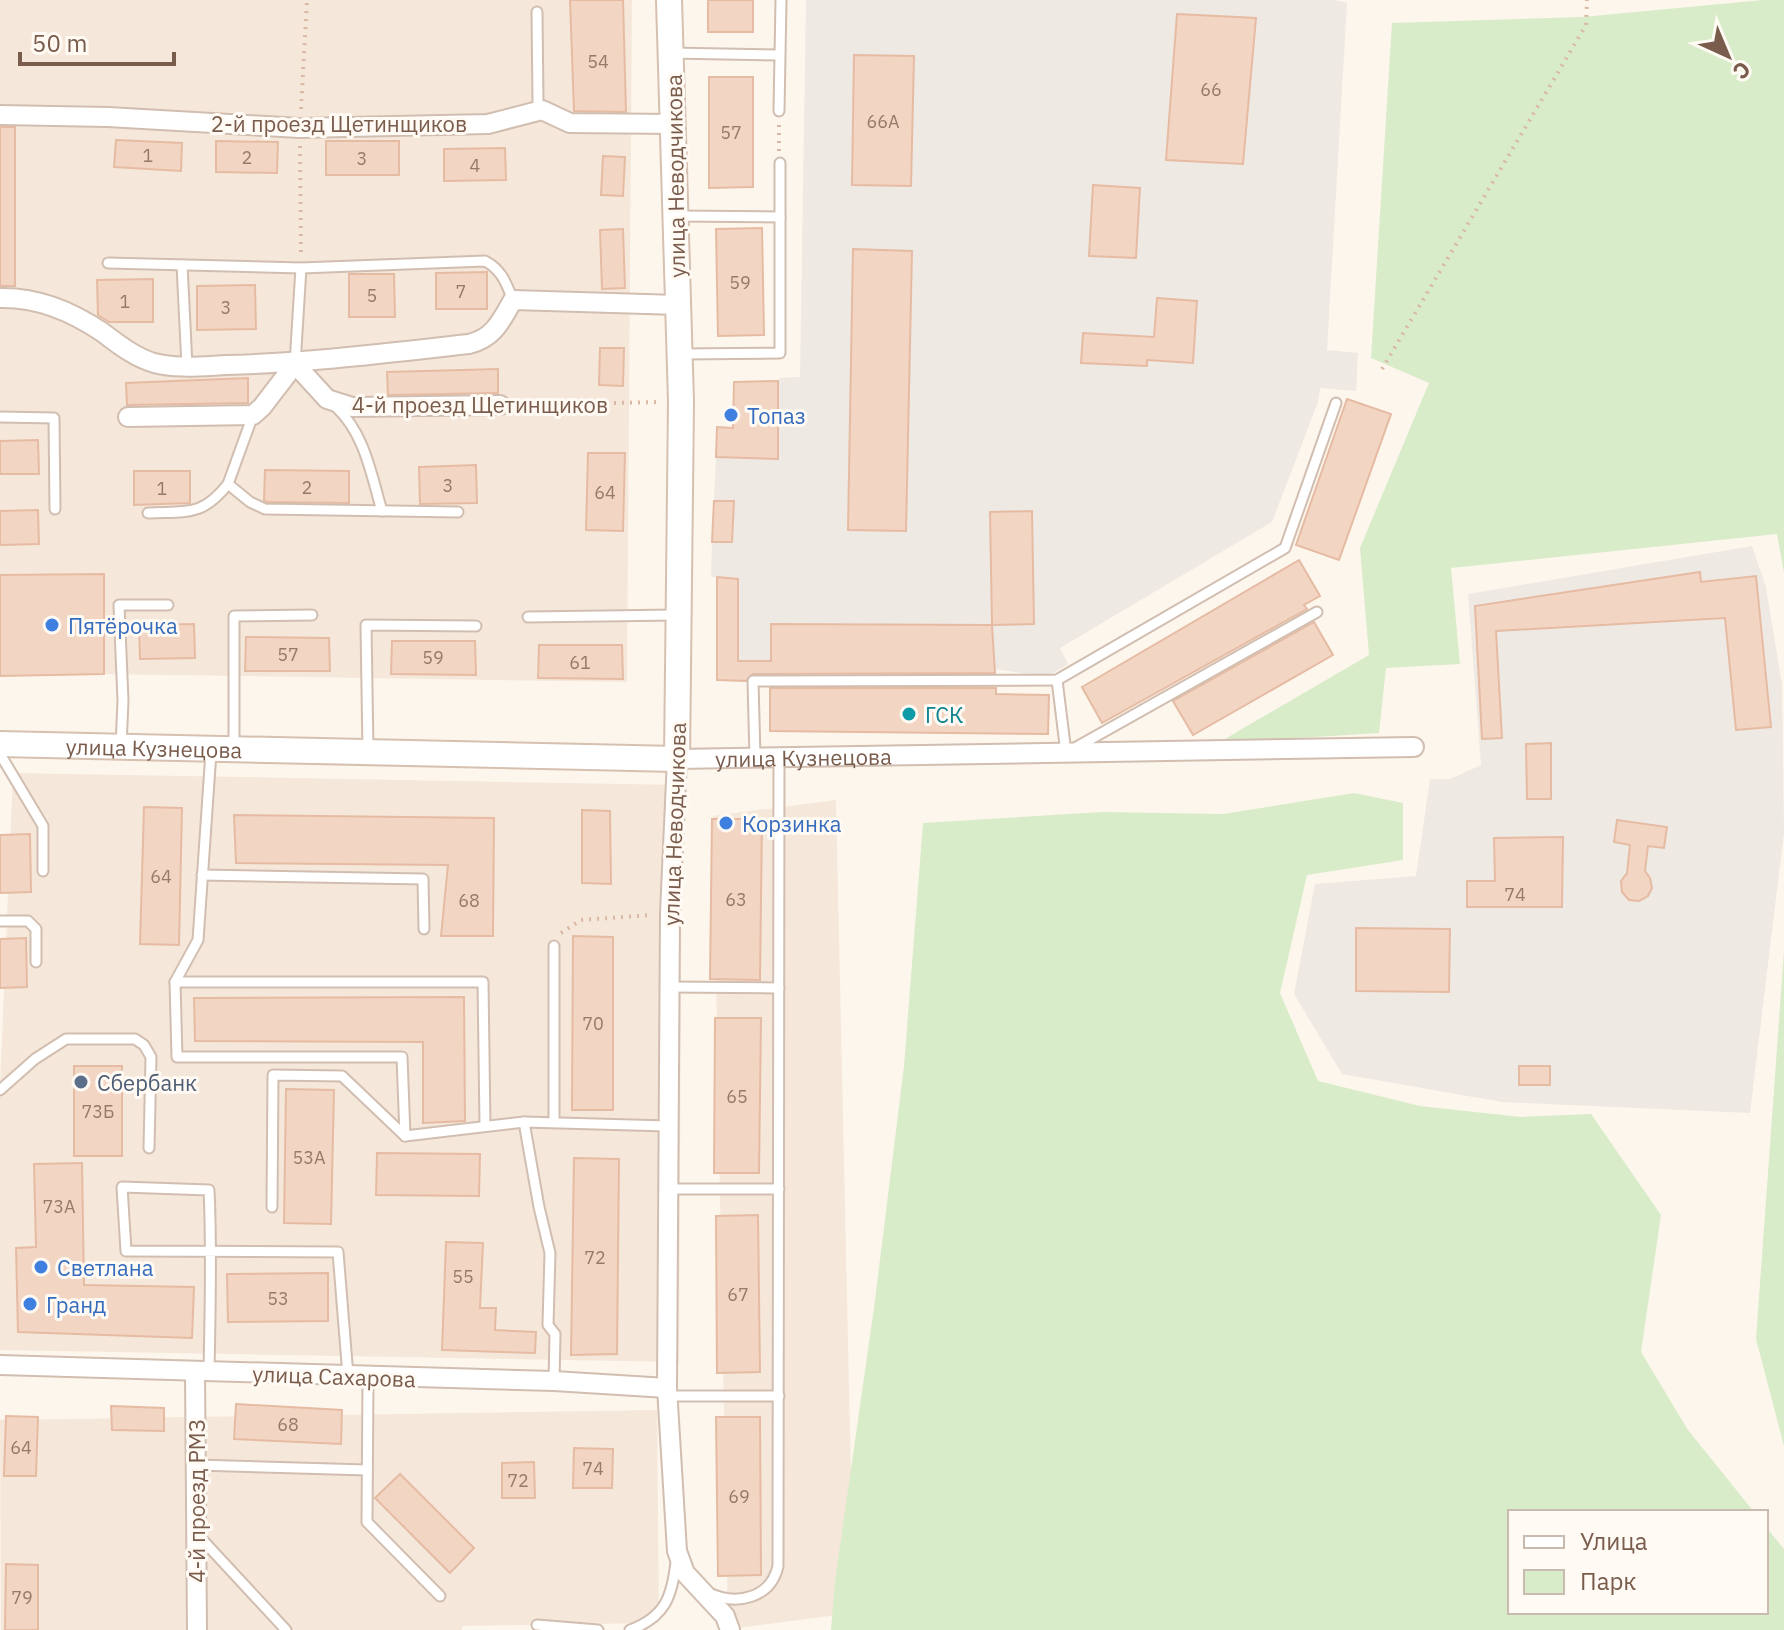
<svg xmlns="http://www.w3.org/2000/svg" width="1784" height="1630" viewBox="0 0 1784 1630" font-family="'IBM Plex Sans',sans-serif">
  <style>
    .residential { fill: #f5e8da }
    .industrial { fill: #efe9e4 }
    .green { fill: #d8ecc9 }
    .building { fill: #f3d5c3; stroke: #e6bba3; stroke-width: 2 }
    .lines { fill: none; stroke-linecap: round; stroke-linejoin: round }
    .lane-casing { stroke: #d1beb0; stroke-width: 13 }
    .street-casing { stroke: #d1beb0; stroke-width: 22 }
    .secondary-casing { stroke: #d6c0b0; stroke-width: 28 }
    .path { stroke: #d9b8a5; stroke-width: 4; stroke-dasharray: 2 6; stroke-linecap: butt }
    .lane { stroke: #fff; stroke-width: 9 }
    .street { stroke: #fff; stroke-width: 18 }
    .secondary { stroke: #fff; stroke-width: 24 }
    .shop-dot { fill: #3f7fe0; stroke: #fffaf3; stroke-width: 3 }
    .culture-dot { fill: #0f9aa8; stroke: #fffaf3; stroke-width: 3 }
    .service-dot { fill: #5c6f8a; stroke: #fffaf3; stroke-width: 3 }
    .labels { text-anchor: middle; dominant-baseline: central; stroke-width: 6; stroke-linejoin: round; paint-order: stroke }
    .number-label { font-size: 18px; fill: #987a6a }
    .street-label { font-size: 22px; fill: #7a5c4d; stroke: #fffaf3 }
    .shop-label { font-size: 22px; fill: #366cbe; stroke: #fffaf3; text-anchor: start }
    .culture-label { font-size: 22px; fill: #0d838f; stroke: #fffaf3; text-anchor: start }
    .service-label { font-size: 22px; fill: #4e5e75; stroke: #fffaf3; text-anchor: start }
  </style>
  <rect width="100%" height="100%" fill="#fdf6ec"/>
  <!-- residential -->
  <g class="residential">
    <polygon points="0,0 632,0 627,682 104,674 0,575"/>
    <polygon points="13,773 682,785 679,1362 0,1350 0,1087"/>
    <polygon points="836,800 854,1613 728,1629 713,816"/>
    <polygon points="657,1410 659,1623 462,1626 462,1630 1,1630 0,1420"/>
  </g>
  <!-- industrial -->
  <g class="industrial">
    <polygon points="806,0 1334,0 1347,3 1327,350 1358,353 1356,391 1320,388 1318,402 1272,522 1060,648 1068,664 1047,677 995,669 738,661 738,579 711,577 712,542 732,542 734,502 714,501 716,457 778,459 779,378 800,377"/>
    <polygon points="1752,546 1766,587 1782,685 1784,832 1750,1113 1502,1102 1342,1074 1294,994 1315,884 1416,876 1430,779 1450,779 1481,765 1468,594"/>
  </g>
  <!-- green -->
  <g class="green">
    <polygon points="1763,0 1784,0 1784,573 1777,534 1451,568 1460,664 1386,668 1379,733 1218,743 1369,655 1360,548 1429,383 1371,358 1392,23 1582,17"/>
    <polygon points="1354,793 1403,803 1403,860 1307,875 1280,993 1318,1081 1420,1106 1521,1117 1591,1114 1661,1215 1641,1352 1688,1430 1754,1512 1510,1512 1510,1612 1766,1612 1766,1527 1784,1549 1784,1630 831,1630 835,1581 874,1308 904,1066 923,823 1103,812 1223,814"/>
    <polygon points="1784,951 1784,1446 1756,1339"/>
  </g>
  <!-- building -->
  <g class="building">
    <polygon points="570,0 623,0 626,112 574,111"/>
    <rect x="708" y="0" width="45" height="32"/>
    <polygon points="1177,14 1256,18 1243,164 1166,160"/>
    <polygon points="854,55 914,56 911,186 852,185"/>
    <polygon points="709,77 753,77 753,187 709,188"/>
    <rect x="0" y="127" width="15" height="159"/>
    <polygon points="116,140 182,143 181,171 114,167"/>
    <polygon points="216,141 278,142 277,173 216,172"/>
    <rect x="326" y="141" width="73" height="34"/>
    <polygon points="505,148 506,180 444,181 444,149"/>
    <polygon points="603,156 625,157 623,196 601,195"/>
    <polygon points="1093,185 1140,188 1136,258 1089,256"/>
    <polygon points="762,228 764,335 718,336 716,229"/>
    <polygon points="623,229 625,288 602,289 600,230"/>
    <polygon points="853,249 912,251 906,531 848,530"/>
    <polygon points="487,272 487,309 436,309 436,273"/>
    <polygon points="349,274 394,274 395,317 349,317"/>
    <polygon points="153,279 153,322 109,322 98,315 97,280"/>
    <polygon points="255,285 256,329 197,330 197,286"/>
    <polygon points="1157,298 1197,301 1193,363 1147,360 1147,366 1081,363 1083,333 1154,337"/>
    <polygon points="600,348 624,348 623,386 599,385"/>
    <polygon points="498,369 498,393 388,395 387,372"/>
    <polygon points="248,378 248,403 127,405 126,383"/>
    <polygon points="778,381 778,459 716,457 717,427 733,428 734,382"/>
    <polygon points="1347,399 1391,414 1339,560 1296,545"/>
    <polygon points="38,440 39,474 0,474 0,441"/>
    <polygon points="588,453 625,453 623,531 586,530"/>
    <polygon points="476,465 477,503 420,504 419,467"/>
    <polygon points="265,470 349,471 349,503 267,502 264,500"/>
    <polygon points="134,471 190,471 190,503 134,505"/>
    <polygon points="714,501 734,501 732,542 712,542"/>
    <polygon points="38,510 39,544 0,545 0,511"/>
    <polygon points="1032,511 1034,624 992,625 990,512"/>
    <polygon points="1299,560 1320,596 1304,605 1307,609 1102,723 1082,687"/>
    <polygon points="1700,572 1701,582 1756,576 1771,727 1736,730 1725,618 1496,631 1502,738 1482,739 1475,606"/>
    <polygon points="104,574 104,674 0,676 0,575"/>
    <polygon points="717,577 738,579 738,661 771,661 771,624 992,625 995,673 753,674 746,681 717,680"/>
    <polygon points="1314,622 1333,655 1193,735 1173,701"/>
    <polygon points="194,624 195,658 140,659 139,625"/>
    <polygon points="246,637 329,638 330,671 245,671"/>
    <polygon points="392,641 475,641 476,675 391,674"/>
    <polygon points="539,645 622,645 623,679 538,678"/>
    <polygon points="770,688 996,688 996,694 1049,695 1048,734 770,731"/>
    <polygon points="1551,743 1551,799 1527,799 1526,744"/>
    <polygon points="144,807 182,808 179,945 140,944"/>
    <polygon points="582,810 610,811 611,884 582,883"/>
    <polygon points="234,815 494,818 493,936 441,936 448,865 236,863"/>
    <polygon points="712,819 762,819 760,980 710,979"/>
    <polygon points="1617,820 1667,827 1664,848 1648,846 1645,871 1650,878 1652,888 1648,896 1639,901 1629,900 1622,892 1621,881 1627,873 1630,845 1614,842"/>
    <polygon points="30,834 31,892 0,893 0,835"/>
    <polygon points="1563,837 1562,907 1467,907 1467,881 1495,881 1494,838"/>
    <polygon points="1356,928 1450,929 1449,992 1356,991"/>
    <polygon points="573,936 613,937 613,1110 572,1110"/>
    <polygon points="26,938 27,987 0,988 0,939"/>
    <polygon points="464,997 465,1121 423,1123 423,1042 195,1041 194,998"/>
    <polygon points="715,1018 761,1018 759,1173 714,1173"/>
    <rect x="74" y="1066" width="48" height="90"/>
    <rect x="1519" y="1066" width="31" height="19"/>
    <polygon points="286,1089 334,1090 331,1224 284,1223"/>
    <polygon points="377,1153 480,1154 479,1196 376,1195"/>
    <polygon points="574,1158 619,1159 617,1354 571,1355"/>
    <polygon points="82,1163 84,1285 194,1287 192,1338 18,1332 16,1248 36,1247 34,1164"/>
    <polygon points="758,1215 760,1372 717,1373 716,1216"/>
    <polygon points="446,1242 483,1243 480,1308 496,1308 495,1330 536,1332 535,1353 442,1350"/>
    <polygon points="328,1273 328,1321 228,1322 227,1274"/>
    <polygon points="236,1404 342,1410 341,1444 234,1439"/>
    <polygon points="111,1406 164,1408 164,1431 112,1430"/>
    <polygon points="6,1416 38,1417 36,1476 4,1476"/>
    <polygon points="716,1417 760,1417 761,1575 718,1576"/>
    <polygon points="574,1448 613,1449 612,1488 573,1488"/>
    <polygon points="534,1462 535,1498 502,1498 502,1463"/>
    <polygon points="400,1474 474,1548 450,1573 375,1498"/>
    <polygon points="6,1564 38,1565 38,1630 5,1630"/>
  </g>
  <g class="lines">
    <!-- lane casing -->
    <g class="lane-casing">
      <g id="lane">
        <polyline points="537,12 538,102 542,110"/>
        <polyline points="671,53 779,55"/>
        <polyline points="779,111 781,0"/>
        <polyline points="676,216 780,217"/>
        <path d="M108 263 301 268 485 261C502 270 506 283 513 300"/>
        <polyline points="182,265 187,366"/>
        <polyline points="681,354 780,353 780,163"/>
        <polyline points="295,364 301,268"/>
        <path d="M336 407C365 434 371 474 382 511"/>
        <polyline points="0,417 54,418 55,509"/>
        <polyline points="228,484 253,415"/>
        <path d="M148 513C187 511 202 517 228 484L250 502 265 509 458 512"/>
        <polyline points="528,617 676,615"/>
        <polyline points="1057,680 1066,753 1317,612"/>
        <polyline points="121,746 123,701 119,605 168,605"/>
        <polyline points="234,749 234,616 312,615"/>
        <polyline points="368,752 366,625 476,626"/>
        <polyline points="0,754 43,826 43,871"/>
        <polyline points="755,758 753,681 1057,680 1285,548 1336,403"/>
        <polyline points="202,875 423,879 424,929"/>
        <polyline points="0,921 28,921 36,929 36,962"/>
        <polyline points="175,982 198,940 211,752"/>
        <polyline points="670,987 779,988"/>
        <polyline points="0,1090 35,1059 66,1039 135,1039 144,1045 151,1057 149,1148"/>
        <polyline points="524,1122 539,1207 550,1253 548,1325 555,1334 554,1381"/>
        <polyline points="554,1122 554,946"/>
        <polyline points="405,1136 402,1057 177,1057 175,982 483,982 485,1125"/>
        <polyline points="405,1136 524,1122 668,1126"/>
        <polyline points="668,1189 779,1189"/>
        <polyline points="272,1207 273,1075 342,1076 405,1136"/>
        <path d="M209 1373C210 1312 212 1251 209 1190L122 1187 126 1251 338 1252 348 1376"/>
        <polyline points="368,1378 367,1522 440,1596"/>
        <polyline points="668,1396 779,1396"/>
        <polyline points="197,1465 367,1470"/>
        <polyline points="198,1535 286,1630"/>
        <path d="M709 1593C737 1606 771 1598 778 1566L779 757"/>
        <polyline points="537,1625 598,1630"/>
        <path d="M630 1630C665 1617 672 1597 676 1562"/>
      </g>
    </g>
    <!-- street casing -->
    <g class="street-casing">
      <g id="street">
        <polyline points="0,115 108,117 300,128 488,124 542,110 570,123 674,124"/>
        <path d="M0 298C38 297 71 311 102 332 118 344 134 357 154 363 177 369 203 366 227 365 308 363 388 353 469 344 494 338 501 321 513 300L678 305"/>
        <polyline points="128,417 253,415 262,407 295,364 327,399 352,407 500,405"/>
        <polyline points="0,1365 554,1381 667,1388"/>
        <polyline points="195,1372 197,1630"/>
        <path id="s1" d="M730 1630 725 1616 685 1573 677 1551 667 1388 670 913 677 759 1414 747"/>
      </g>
    </g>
    <!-- secondary casing -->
    <g class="secondary-casing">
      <g id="secondary">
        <path id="s2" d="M0 744 677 759 681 402 669 0"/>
      </g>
    </g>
    <!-- path -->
    <g class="path">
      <polyline points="301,109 307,0"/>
      <polyline points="779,125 779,152"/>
      <polyline points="300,146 301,253"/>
      <polyline points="1382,369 1586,25 1587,0"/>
      <polyline points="518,405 661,402"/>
      <polyline points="561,933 581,920 652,915"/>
    </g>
    <!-- lane -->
    <use href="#lane" class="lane"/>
    <!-- street -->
    <use href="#street" class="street"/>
    <!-- secondary -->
    <use href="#secondary" class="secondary"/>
  </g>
  <!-- markers -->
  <g class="shop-dot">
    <circle cx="731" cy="415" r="8"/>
    <circle cx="52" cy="625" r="8"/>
    <circle cx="726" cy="823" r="8"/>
    <circle cx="41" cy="1267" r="8"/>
    <circle cx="30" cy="1304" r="8"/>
  </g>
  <circle class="culture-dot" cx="909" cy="714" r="8"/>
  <circle class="service-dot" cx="81" cy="1082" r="8"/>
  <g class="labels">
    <!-- number labels -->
    <g class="number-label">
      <text x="598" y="61">54</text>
      <text x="1211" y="89">66</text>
      <text x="883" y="121">66А</text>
      <text x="731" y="132">57</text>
      <text x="148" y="155">1</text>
      <text x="247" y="157">2</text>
      <text x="362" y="158">3</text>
      <text x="475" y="165">4</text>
      <text x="740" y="282">59</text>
      <text x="461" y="291">7</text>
      <text x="372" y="295">5</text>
      <text x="125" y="301">1</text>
      <text x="226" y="307">3</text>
      <text x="448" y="485">3</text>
      <text x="307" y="487">2</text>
      <text x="162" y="488">1</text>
      <text x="605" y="492">64</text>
      <text x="288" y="654">57</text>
      <text x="433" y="657">59</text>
      <text x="580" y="662">61</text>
      <text x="161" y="876">64</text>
      <text x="1515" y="894">74</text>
      <text x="736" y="899">63</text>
      <text x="469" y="900">68</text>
      <text x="593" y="1023">70</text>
      <text x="737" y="1096">65</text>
      <text x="98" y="1111">73Б</text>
      <text x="309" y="1157">53А</text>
      <text x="59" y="1206">73А</text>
      <text x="595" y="1257">72</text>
      <text x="463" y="1276">55</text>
      <text x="738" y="1294">67</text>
      <text x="278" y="1298">53</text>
      <text x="288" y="1424">68</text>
      <text x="21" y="1447">64</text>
      <text x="593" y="1468">74</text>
      <text x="518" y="1480">72</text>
      <text x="739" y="1496">69</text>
      <text x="22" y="1597">79</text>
    </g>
    <!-- street labels -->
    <g class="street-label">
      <text x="339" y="123">2-й проезд Щетинщиков</text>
      <text transform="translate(675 176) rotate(-91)">улица Неводчикова</text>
      <text x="480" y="404">4-й проезд Щетинщиков</text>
      <text stroke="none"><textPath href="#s2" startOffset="154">улица Кузнецова</textPath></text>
      <text stroke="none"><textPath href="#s1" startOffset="1016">улица Кузнецова</textPath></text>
      <text transform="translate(674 824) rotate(-88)">улица Неводчикова</text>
      <text transform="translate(334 1376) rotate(2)">улица Сахарова</text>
      <text transform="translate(196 1501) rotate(-90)">4-й проезд РМЗ</text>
    </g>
    <!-- shop labels -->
    <g class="shop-label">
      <text x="747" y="415">Топаз</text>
      <text x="68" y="625">Пятёрочка</text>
      <text x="742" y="823">Корзинка</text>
      <text x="57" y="1267">Светлана</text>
      <text x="46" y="1304">Гранд</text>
    </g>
    <!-- culture labels -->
    <g class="culture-label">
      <text x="925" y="714">ГСК</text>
    </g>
    <!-- service labels -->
    <g class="service-label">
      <text x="97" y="1082">Сбербанк</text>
    </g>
  </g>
  <!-- legend -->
  <rect x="1508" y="1510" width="260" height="104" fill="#fffaf3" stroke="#cabbb1" stroke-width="2"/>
  <rect x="1524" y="1536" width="40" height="12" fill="#ffffff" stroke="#cabbb1" stroke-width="2"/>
  <text x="1580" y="1550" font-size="24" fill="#7a5c4d">Улица</text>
  <rect x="1524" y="1570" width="40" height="24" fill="#d8ecc9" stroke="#cabbb1" stroke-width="2"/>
  <text x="1580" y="1590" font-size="24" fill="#7a5c4d">Парк</text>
  <!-- north arrow -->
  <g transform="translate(1728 56) rotate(136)" stroke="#fffaf3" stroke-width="6" paint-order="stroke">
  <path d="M0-6L14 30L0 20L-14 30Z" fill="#7a5c4d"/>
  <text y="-12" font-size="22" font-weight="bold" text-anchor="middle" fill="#7a5c4d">С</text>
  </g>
  <!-- scale -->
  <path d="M20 52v12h154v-12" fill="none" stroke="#7a5c4d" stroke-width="4"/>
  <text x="32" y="52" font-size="24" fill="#7a5c4d" stroke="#fffaf3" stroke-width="6" paint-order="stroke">50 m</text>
</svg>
